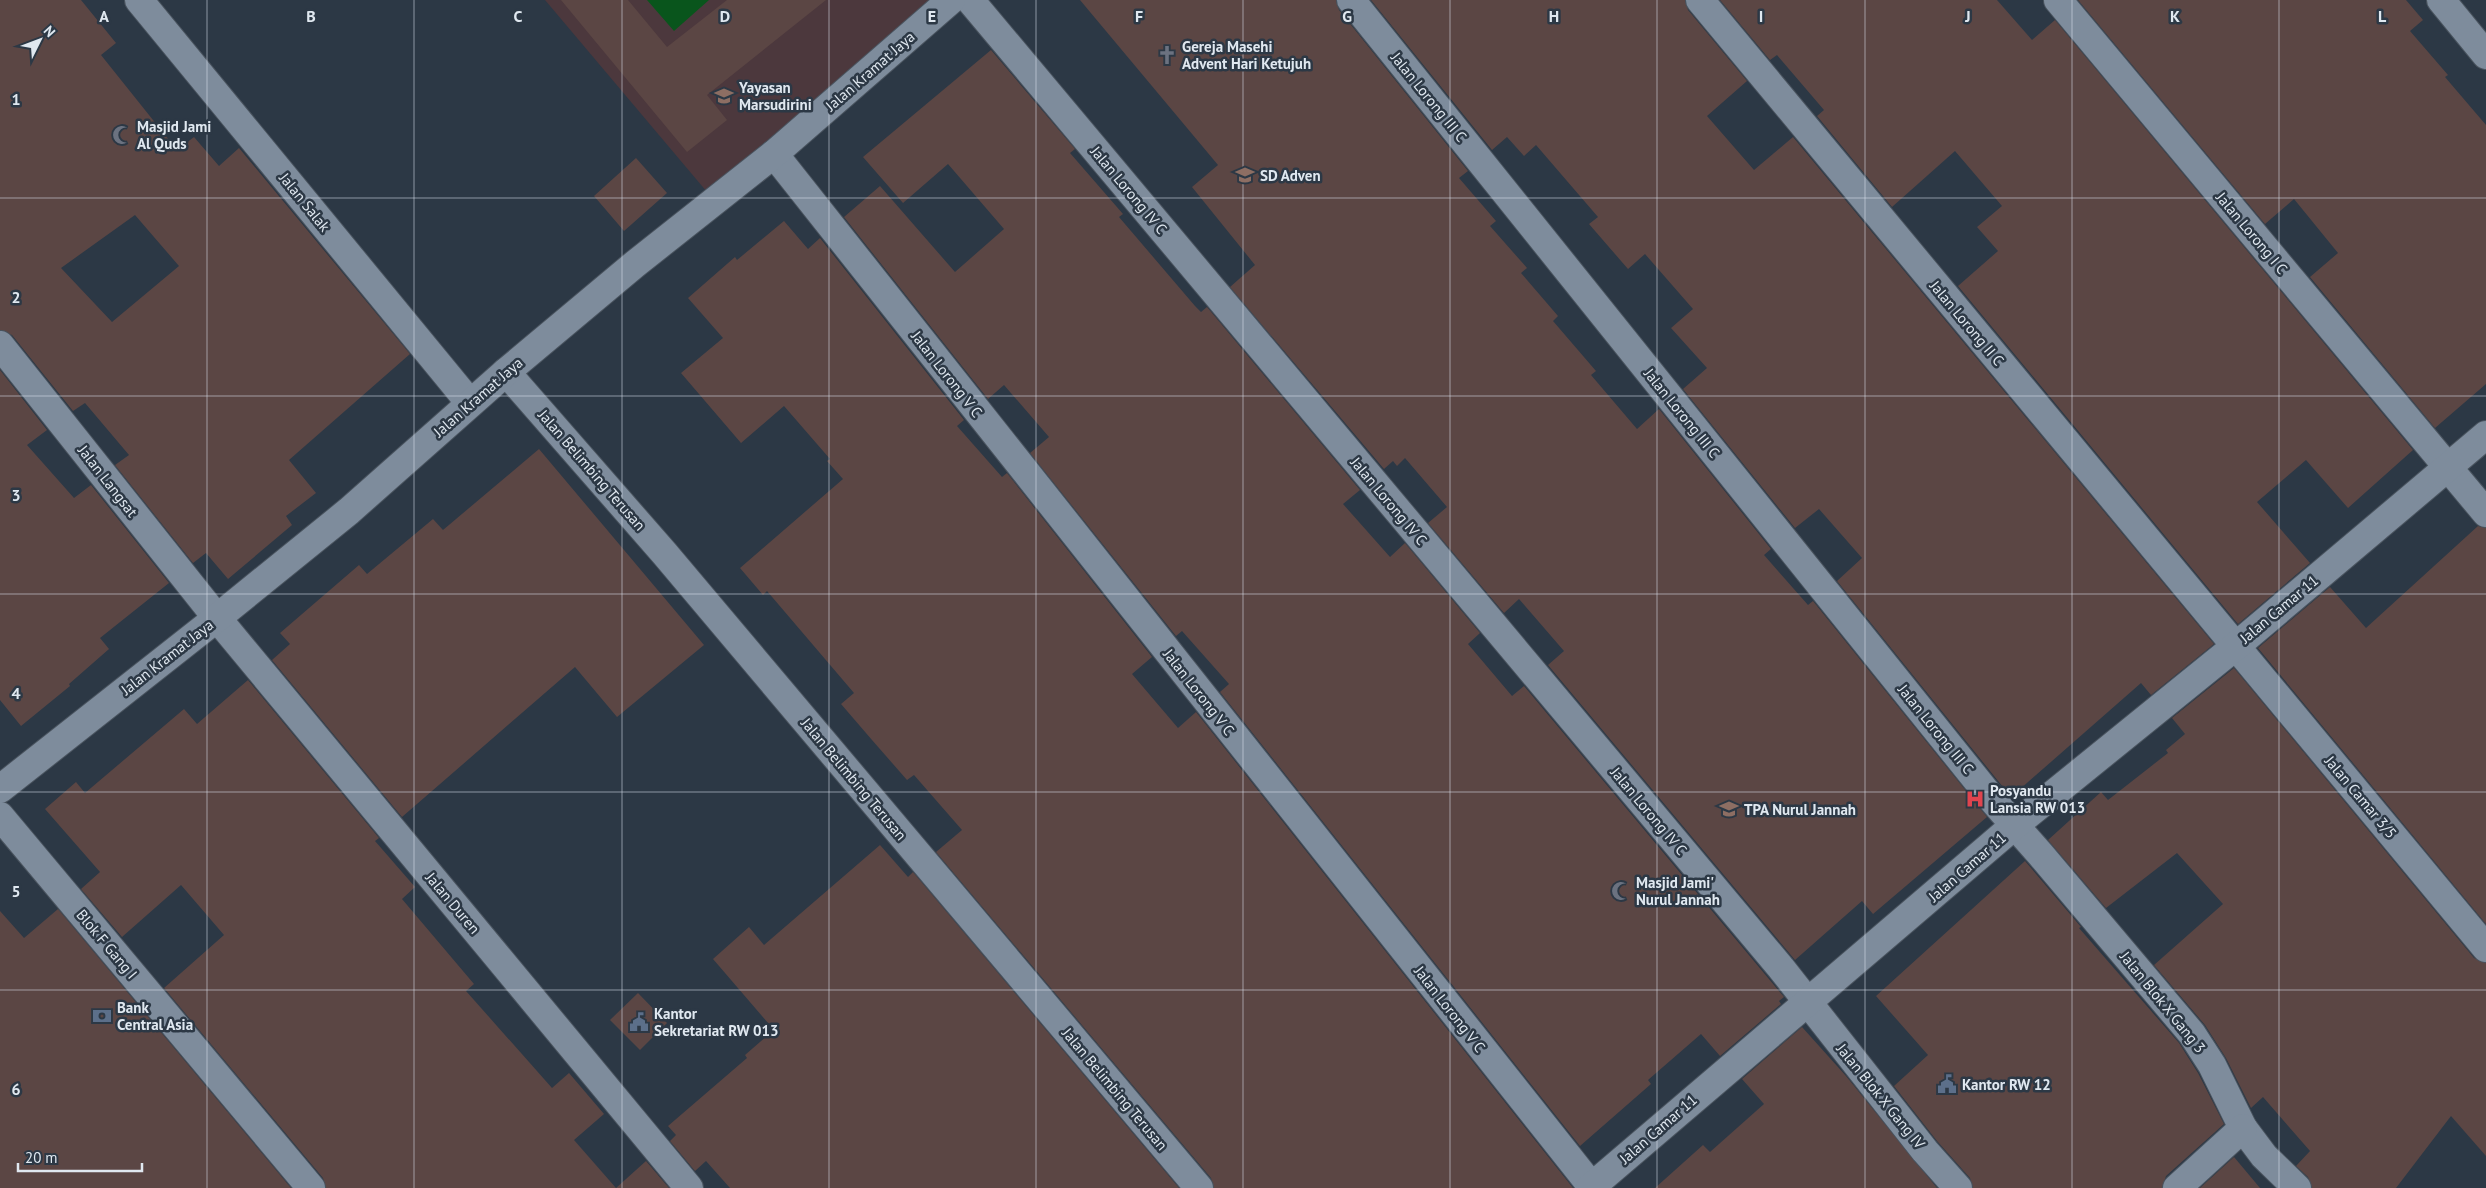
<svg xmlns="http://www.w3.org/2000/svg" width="2486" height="1188" viewBox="0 0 2486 1188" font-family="'PT Sans',sans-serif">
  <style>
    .education { fill: #4c383d }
    .green { fill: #09551c }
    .building { fill: #5b4644; fill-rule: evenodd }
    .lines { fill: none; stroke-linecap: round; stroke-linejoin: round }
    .minor-casing { stroke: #49535e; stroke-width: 30 }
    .minor { stroke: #7e8c9c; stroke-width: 28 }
    .grid { fill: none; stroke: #e0e8f0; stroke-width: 1; stroke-opacity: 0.55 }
    .labels { text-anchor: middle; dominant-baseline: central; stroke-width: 5; stroke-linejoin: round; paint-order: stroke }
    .poi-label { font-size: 15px; font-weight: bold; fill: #e0e8f0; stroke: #2c3845; text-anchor: start }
    .street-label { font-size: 15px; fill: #e0e8f0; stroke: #2c3845 }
    .grid-label { font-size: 16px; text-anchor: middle; font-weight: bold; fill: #e0e8f0; stroke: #2c3845; stroke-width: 5; stroke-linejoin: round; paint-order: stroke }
  </style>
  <rect width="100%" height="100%" fill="#2c3845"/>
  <!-- education -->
  <polygon class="education" points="545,0 935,0 707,192"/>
  <!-- green -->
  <polygon class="green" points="647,0 709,0 674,31"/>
  <!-- building -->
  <g class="building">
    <path d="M0 0H81L116 43 101 55 177 150 194 137 219 166 239 148 410 354 289 460 316 493 286 516 292 525 228 579 206 553 193 563 115 465 129 455 85 403 73 411 12 335 0 330ZM135 215 179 266 112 322 61 268Z"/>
    <polygon points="561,0 628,0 667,47 727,0 826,0 707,95 727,120 687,152"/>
    <polygon points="1080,0 1336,0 1339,10 1468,171 1459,178 1496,221 1490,226 1527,268 1521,273 1558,316 1553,321 1596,371 1591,375 1637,429 1659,409 1771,549 1764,555 1808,605 1813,601 1987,817 1873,914 1862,901 1795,960 1548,665 1564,651 1519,599 1504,613 1428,523 1447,507 1405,458 1397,466 1393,461 1384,469 1230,287 1255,265 1192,187 1218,165"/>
    <polygon points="1371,0 1685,0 1688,10 1747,81 1707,116 1754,170 1793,137 2214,644 2151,695 2141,683 2011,797 1837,581 1862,558 1819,509 1795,528 1683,389 1707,368 1671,328 1693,309 1645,254 1628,269 1589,224 1598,217 1536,145 1524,156 1507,137 1492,150"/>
    <polygon points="1720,0 1997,0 2032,40 2055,20 2413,450 2348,508 2306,460 2257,502 2310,563 2238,624 1958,286 1998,251 1977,227 2002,206 1955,151 1892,207 1817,116 1824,110 1777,55 1770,60"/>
    <polygon points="2078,0 2406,0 2423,20 2410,31 2448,75 2445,77 2486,125 2486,384 2435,428 2310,277 2338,253 2294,199 2265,224"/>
    <polygon points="991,50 1075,149 1070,153 1123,214 1119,217 1195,306 1201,312 1207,307 1360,490 1343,504 1390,557 1405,543 1480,633 1468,644 1512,696 1524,686 1784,997 1779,1001 1781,1004 1720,1056 1701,1034 1648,1080 1651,1084 1580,1146 1220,692 1229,684 1182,631 1176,636 1030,453 1049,437 1004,385 988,399 844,217 880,186 955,272 1004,229 948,164 903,203 863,157"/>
    <polygon points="636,158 667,193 624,231 594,196"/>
    <polygon points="784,221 808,249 820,238 964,420 957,426 1002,477 1007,473 1152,657 1132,674 1178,728 1196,712 1573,1188 1214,1188 1211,1178 936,852 962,830 914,775 907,780 872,740 841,704 854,693 767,591 763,595 740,568 843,479 827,461 830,459 784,406 741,443 681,373 723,338 688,298 735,257 737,260"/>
    <polygon points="0,370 47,430 27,445 74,498 91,485 169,583 100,638 109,649 69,684 70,686 21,726 0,700"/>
    <polygon points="539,449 704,645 617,717 575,667 402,817 272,660 290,644 280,633 359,565 367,574 433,519 443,530"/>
    <polygon points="2478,526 2486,528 2486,924 2258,648 2330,587 2366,628"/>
    <polygon points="2234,668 2474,958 2486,963 2486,1156 2451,1116 2396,1188 2312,1188 2308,1177 2296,1166 2310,1151 2263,1097 2251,1108 2226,1058 2205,1025 2154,965 2223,904 2177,853 2106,908 2048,840 2101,792 2108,800 2168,753 2166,750 2185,734 2172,718"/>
    <polygon points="248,680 379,838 375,841 415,887 402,899 474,984 466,991 552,1088 569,1073 604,1114 574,1140 616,1188 646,1161 669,1188 326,1188 323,1178 164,988 224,935 181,885 122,937 81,889 100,872 45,809 76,782 85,793 184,709 197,724"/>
    <polygon points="880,845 908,877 913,872 1179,1188 730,1188 706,1161 695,1171 670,1141 676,1135 668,1126 747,1058 745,1055 774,1030 713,959 749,927 764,945"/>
    <polygon points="2025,861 2081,927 2079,928 2179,1043 2198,1073 2224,1124 2166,1176 2162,1188 1973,1188 1970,1178 1937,1141 1894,1086 1928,1055 1876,996"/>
    <polygon points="58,909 291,1188 0,1188 0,911 24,938"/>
    <polygon points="638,993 667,1023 640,1050 610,1020"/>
    <polygon points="1802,1027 1846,1076 1937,1188 1655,1188 1703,1145 1710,1152 1764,1104 1742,1079"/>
    <polygon points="2234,1157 2260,1188 2200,1188"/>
  </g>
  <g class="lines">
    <!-- minor casing -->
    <g class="minor-casing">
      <g id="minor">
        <polyline points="139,0 470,403"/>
        <polyline points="970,0 1781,968 1925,1151 1958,1188"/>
        <polyline points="1351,0 1996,804 2041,855 2192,1034 2212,1065 2243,1128 2264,1156 2297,1188"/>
        <polyline points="1700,0 2486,948"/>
        <polyline points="2058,0 2486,513"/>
        <polyline points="2441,0 2486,55"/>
        <polyline points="774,154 1593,1188"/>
        <polyline points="0,345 217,618 689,1188"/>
        <polyline points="506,372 665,554 1199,1188"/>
        <polyline points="0,789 217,618 349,511 506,372 635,264 774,154 951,0"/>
        <polyline points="0,816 311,1188"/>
        <polyline points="1590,1188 2015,825 2236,646 2486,435"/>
        <polyline points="2177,1188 2243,1128"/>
      </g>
    </g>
    <!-- minor -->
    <use href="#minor" class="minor"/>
  </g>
  <!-- grid -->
  <path class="grid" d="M207 0V1188M414 0V1188M622 0V1188M829 0V1188M1036 0V1188M1243 0V1188M1450 0V1188M1657 0V1188M1865 0V1188M2072 0V1188M2279 0V1188M0 198H2486M0 396H2486M0 594H2486M0 792H2486M0 990H2486"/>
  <!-- icons -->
  <defs>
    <g id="church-bare" transform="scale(1.5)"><path d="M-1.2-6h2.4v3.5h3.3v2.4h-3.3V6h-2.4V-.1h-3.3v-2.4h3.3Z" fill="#6b7280" stroke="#2c3845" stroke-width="2.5" paint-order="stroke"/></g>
    <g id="school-bare" transform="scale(1.5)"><path d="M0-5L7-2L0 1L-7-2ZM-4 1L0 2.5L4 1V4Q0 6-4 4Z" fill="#8d6e63" stroke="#2c3845" stroke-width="2.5" paint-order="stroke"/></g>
    <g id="mosque-bare" transform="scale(1.5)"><path d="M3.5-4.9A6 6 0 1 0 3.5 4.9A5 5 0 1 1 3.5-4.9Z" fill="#6b7280" stroke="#2c3845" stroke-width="2.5" paint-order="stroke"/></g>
    <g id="hospital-bare" transform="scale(1.5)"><path d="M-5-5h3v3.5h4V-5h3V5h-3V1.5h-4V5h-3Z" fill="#e0444e" stroke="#2c3845" stroke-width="2.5" paint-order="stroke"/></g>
    <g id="bank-bare" transform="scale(1.5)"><path d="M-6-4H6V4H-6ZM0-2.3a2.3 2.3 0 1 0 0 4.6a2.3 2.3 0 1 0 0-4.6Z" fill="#5c6f8a" stroke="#2c3845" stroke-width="2.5" paint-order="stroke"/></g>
    <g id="civic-bare" transform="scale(1.5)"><path d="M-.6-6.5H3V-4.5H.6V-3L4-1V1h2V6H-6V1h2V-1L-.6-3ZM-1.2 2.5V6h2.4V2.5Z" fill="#5c6f8a" stroke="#2c3845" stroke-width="2.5" paint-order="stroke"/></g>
  </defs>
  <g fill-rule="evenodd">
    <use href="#church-bare" x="1167" y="55"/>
    <use href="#school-bare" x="724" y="96"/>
    <use href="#mosque-bare" x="122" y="135"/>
    <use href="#school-bare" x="1245" y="175"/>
    <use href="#hospital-bare" x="1975" y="799"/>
    <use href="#school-bare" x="1729" y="809"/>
    <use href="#mosque-bare" x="1621" y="891"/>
    <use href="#bank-bare" x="102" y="1016"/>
    <use href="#civic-bare" x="639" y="1022"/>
    <use href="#civic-bare" x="1947" y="1084"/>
  </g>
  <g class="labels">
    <!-- poi labels -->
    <g class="poi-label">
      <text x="1182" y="46">Gereja Masehi<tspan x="1182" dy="17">Advent Hari Ketujuh</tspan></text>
      <text x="739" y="87">Yayasan<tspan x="739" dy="17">Marsudirini</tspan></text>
      <text x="137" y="126">Masjid Jami<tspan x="137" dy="17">Al Quds</tspan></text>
      <text x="1260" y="175">SD Adven</text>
      <text x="1990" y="790">Posyandu<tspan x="1990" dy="17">Lansia RW 013</tspan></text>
      <text x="1744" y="809">TPA Nurul Jannah</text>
      <text x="1636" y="882">Masjid Jami'<tspan x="1636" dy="17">Nurul Jannah</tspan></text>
      <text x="117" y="1007">Bank<tspan x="117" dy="17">Central Asia</tspan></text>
      <text x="654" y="1013">Kantor<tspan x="654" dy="17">Sekretariat RW 013</tspan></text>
      <text x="1962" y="1084">Kantor RW 12</text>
    </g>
    <!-- street labels -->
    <g class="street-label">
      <text transform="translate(870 71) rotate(-41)">Jalan Kramat Jaya</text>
      <text transform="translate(1429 97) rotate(51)">Jalan Lorong III C</text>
      <text transform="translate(1129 190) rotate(50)">Jalan Lorong IV C</text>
      <text transform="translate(305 202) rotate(51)">Jalan Salak</text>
      <text transform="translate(2252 233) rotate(50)">Jalan Lorong I C</text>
      <text transform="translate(1967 323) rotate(50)">Jalan Lorong II C</text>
      <text transform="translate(947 374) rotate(52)">Jalan Lorong V C</text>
      <text transform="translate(478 397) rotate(-41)">Jalan Kramat Jaya</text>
      <text transform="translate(1682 413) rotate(51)">Jalan Lorong III C</text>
      <text transform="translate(592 470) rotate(49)">Jalan Belimbing Terusan</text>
      <text transform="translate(108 481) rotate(52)">Jalan Langsat</text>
      <text transform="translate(1389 501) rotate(50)">Jalan Lorong IV C</text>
      <text transform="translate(2279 609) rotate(-40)">Jalan Camar 11</text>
      <text transform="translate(167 657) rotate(-38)">Jalan Kramat Jaya</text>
      <text transform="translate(1199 692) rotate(52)">Jalan Lorong V C</text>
      <text transform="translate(1936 729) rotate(51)">Jalan Lorong III C</text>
      <text transform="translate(854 779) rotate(50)">Jalan Belimbing Terusan</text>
      <text transform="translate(2361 797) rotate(50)">Jalan Camar 3/5</text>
      <text transform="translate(1649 811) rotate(50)">Jalan Lorong IV C</text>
      <text transform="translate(1967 867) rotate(-41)">Jalan Camar 11</text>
      <text transform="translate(453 903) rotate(50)">Jalan Duren</text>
      <text transform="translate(107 944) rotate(50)">Blok F Gang I</text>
      <text transform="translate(2163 1002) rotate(51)">Jalan Blok X Gang 3</text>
      <text transform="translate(1450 1009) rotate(52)">Jalan Lorong V C</text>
      <text transform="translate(1115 1089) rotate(50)">Jalan Belimbing Terusan</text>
      <text transform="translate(1881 1096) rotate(51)">Jalan Blok X Gang IV</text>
      <text transform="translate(1658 1129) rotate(-41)">Jalan Camar 11</text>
    </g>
  </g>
  <g class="grid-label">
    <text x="104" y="22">A</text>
    <text x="311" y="22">B</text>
    <text x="518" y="22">C</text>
    <text x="725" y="22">D</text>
    <text x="932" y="22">E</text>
    <text x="1139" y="22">F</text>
    <text x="1347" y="22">G</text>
    <text x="1554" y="22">H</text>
    <text x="1761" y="22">I</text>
    <text x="1968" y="22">J</text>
    <text x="2175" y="22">K</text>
    <text x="2382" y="22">L</text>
    <text x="16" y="105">1</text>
    <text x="16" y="303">2</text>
    <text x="16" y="501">3</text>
    <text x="16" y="699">4</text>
    <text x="16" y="897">5</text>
    <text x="16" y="1095">6</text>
  </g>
  <!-- north arrow -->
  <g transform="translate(40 40) rotate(48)" stroke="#2c3845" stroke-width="4" paint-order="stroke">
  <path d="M0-4L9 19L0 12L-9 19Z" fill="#e0e8f0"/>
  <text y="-8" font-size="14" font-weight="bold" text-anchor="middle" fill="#e0e8f0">N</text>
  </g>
  <!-- scale -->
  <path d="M18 1163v8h124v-8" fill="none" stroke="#e0e8f0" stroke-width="2.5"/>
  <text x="25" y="1163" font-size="15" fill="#e0e8f0" stroke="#2c3845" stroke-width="4" paint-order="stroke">20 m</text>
</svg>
